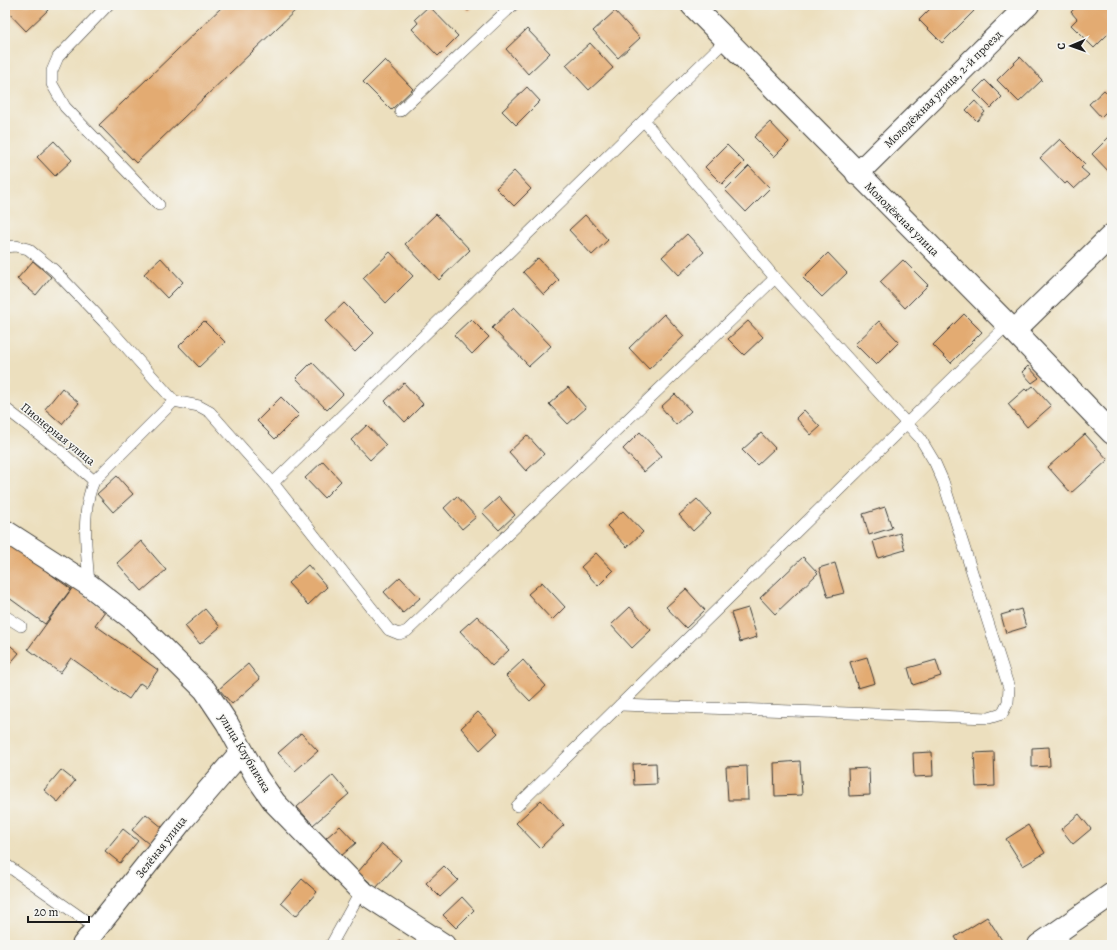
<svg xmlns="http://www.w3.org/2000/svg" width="1117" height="950" viewBox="0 0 1117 950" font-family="Alegreya,serif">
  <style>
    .building { fill: #e3ab72 }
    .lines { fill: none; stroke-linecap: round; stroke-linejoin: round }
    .service-casing { stroke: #3b3934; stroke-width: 12 }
    .minor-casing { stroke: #3b3934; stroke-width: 24 }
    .service { stroke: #fff; stroke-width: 11 }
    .minor { stroke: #fff; stroke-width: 22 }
    .labels { text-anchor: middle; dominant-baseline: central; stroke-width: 3; stroke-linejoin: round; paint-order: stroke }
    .street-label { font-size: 12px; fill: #1c1c1c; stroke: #f6f6f2 }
  </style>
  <rect width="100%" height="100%" fill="#f6f6f2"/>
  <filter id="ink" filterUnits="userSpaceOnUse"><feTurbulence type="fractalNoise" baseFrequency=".025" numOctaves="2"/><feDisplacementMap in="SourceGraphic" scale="8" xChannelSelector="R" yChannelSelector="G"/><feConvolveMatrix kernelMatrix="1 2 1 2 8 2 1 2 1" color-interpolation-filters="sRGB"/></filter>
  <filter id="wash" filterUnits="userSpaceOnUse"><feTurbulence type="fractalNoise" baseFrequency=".012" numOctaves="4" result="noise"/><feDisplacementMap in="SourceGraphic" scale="16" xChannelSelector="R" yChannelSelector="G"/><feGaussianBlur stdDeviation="0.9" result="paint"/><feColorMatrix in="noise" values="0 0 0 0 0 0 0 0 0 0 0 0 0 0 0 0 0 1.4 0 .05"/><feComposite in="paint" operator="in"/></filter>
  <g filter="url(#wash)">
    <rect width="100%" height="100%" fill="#ecdfbe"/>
    <g id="blocks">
      <!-- building -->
      <g class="building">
        <polygon points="5,5 43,5 48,10 26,31 5,9"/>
        <polygon points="224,5 297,5 299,7 136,163 99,125"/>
        <polygon points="463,5 474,5 468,11"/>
        <polygon points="934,5 969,5 974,11 942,43 919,20"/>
        <polygon points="1078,5 1112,5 1112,30 1094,48 1071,25 1077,19 1071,12"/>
        <polygon points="429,6 458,36 438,56 412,29 418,23 415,19"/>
        <polygon points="615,11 640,38 618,58 593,31"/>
        <polygon points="527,29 550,53 528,74 506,49"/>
        <polygon points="590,43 613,68 589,90 566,65"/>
        <polygon points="1020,57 1042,80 1019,102 997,80"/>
        <polygon points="385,60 413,89 391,110 363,82"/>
        <polygon points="985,80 1002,97 991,108 974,91"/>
        <polygon points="527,87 540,101 516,125 502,111"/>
        <polygon points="1104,90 1112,98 1112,106 1101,117 1089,104"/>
        <polygon points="975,101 985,112 977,121 966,110"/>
        <polygon points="770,122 789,142 774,157 754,137"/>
        <polygon points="1112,134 1112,175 1092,154"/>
        <polygon points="1060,139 1085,164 1081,168 1089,175 1074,189 1067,182 1065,184 1040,158"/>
        <polygon points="54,141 72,160 55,176 37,157"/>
        <polygon points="727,145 744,162 722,184 705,167"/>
        <polygon points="749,166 770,188 746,212 725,190"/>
        <polygon points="514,171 531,189 514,206 496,188"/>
        <polygon points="436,214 470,250 439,280 405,244"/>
        <polygon points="585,215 608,240 592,255 569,230"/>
        <polygon points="687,234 704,252 679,275 662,257"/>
        <polygon points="390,252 413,276 386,303 363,278"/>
        <polygon points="828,253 847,273 822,297 803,278"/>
        <polygon points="161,258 183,282 167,298 144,274"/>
        <polygon points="538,258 559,280 544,295 523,272"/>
        <polygon points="903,260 928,285 905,308 880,282"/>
        <polygon points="33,261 51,277 36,295 17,279"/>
        <polygon points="344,303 374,333 355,352 325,321"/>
        <polygon points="514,307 551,346 529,366 492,328"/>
        <polygon points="664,314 684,336 649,369 629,348"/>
        <polygon points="964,314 982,332 951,363 933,345"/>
        <polygon points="471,319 489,337 472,354 454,335"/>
        <polygon points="204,321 225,342 199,367 179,346"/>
        <polygon points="748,321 763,337 744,355 728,339"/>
        <polygon points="879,321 899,342 876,365 855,344"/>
        <polygon points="312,362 343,394 327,410 296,378"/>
        <polygon points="1028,366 1039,378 1032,383 1022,372"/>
        <polygon points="404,383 423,404 405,422 385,401"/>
        <polygon points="1033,386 1051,406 1027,427 1008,404 1025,389 1027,391"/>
        <polygon points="568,387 586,408 568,424 549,404"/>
        <polygon points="62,388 79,403 62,424 45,409"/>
        <polygon points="675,394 691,411 676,425 661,407"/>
        <polygon points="281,397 299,415 275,439 257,421"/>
        <polygon points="804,410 820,427 811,435 796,418"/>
        <polygon points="367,425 386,445 370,460 351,440"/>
        <polygon points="640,432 662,456 644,472 623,449"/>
        <polygon points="761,433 775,448 757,465 742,450"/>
        <polygon points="1085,434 1108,460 1071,493 1048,467"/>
        <polygon points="527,435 544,454 526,471 509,452"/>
        <polygon points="323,461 341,481 324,498 305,478"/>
        <polygon points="117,476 133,494 113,512 97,494"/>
        <polygon points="457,496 476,517 462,529 444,508"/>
        <polygon points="499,497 515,515 499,530 482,512"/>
        <polygon points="697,499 711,514 693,531 679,515"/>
        <polygon points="885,507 892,528 869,535 863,514"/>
        <polygon points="623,511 643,532 627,547 607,526"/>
        <polygon points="900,533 905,550 878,558 873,541"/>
        <polygon points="5,541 71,589 45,624 5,595"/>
        <polygon points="141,541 166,570 142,591 117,563"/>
        <polygon points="596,553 613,571 598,586 581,567"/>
        <polygon points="803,557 818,573 775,614 760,598"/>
        <polygon points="835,563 844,593 828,597 819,568"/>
        <polygon points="308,565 327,587 308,605 288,583"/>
        <polygon points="400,577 420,598 403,613 384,592"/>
        <polygon points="542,582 565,607 552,620 528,594"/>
        <polygon points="73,587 105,611 95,625 158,670 146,687 140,683 129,699 71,658 60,673 28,649"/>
        <polygon points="686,589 705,610 686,628 666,607"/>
        <polygon points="630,607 651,630 632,648 611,625"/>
        <polygon points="748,608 757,637 740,642 731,613"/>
        <polygon points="205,609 220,627 200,644 185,626"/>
        <polygon points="1021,609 1026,627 1006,633 1001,615"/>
        <polygon points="477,616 509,650 492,666 460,631"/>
        <polygon points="5,641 19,653 8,666 5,663"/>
        <polygon points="867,657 875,683 858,688 850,662"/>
        <polygon points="523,660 546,686 530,701 506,676"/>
        <polygon points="936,660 941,676 913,685 908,668"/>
        <polygon points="248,664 260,679 232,704 219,689"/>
        <polygon points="478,712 498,733 480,750 461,728"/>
        <polygon points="301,733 318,751 295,771 278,753"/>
        <polygon points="1049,747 1050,766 1032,767 1032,748"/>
        <polygon points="932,752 933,776 914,777 913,753"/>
        <polygon points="994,752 995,786 976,787 974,753"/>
        <polygon points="800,761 802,795 775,796 774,763"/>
        <polygon points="656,763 657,784 634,785 633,764"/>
        <polygon points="747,766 748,800 728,800 726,767"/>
        <polygon points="869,768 870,795 849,796 848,769"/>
        <polygon points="61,770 75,781 58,802 44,790"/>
        <polygon points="333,775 349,794 313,825 297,807"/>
        <polygon points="541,800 564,825 540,848 516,823"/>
        <polygon points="146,814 163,828 149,844 132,830"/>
        <polygon points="1079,814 1091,829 1073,844 1061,829"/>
        <polygon points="1028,825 1045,853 1023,866 1006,839"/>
        <polygon points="340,826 356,843 341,856 326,838"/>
        <polygon points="123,829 138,841 120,863 105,851"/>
        <polygon points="382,844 401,860 376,888 358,872"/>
        <polygon points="444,866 458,880 440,897 426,883"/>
        <polygon points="302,879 317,892 296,916 281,903"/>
        <polygon points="462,897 474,910 456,928 443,915"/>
        <polygon points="987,917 1005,945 960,945 955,937"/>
        <polygon points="399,940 408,945 396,945"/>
      </g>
    </g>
  </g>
  <g filter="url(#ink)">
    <use href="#blocks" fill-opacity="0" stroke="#3b3934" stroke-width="1"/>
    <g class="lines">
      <!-- service casing -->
      <g class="service-casing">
        <g id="service">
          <polyline points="108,5 58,57 52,71 52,84 65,107 159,205"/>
          <polyline points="400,111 513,5"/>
          <polyline points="5,247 16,246 28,249 54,270 104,322 174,401 199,406 210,412 273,483 389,630 399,634 407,631 775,278"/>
          <polyline points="5,408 58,449 94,481"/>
          <polyline points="273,483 726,40"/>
          <path d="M89 585C87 551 80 513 94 481L174 401"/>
          <polyline points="5,616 21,626"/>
          <polyline points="620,705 989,718 1002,714 1008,702 1009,688 943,481 935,463 920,438 775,278 644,121"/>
          <polyline points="517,806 1007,325"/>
          <polyline points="5,864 96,928"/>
          <polyline points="1057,934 1067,945"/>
          <polyline points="331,945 361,891"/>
        </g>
      </g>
      <!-- minor casing -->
      <g class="minor-casing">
        <g id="minor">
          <polyline points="692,5 1014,331 1112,433"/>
          <polyline points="857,174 1028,5"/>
          <polyline points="1014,331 1112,235"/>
          <polyline points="5,531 89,585 134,620 205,690 227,723 256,776 275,803 361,891 444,945"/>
          <polyline points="83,945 180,823 242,751"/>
          <polyline points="1039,945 1112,894"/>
        </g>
      </g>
      <!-- service -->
      <use href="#service" class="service"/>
      <!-- minor -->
      <use href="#minor" class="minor"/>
    </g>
  </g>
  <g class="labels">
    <!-- street labels -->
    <g class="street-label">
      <text transform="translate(943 89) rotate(-45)">Молодёжная улица, 2-й проезд</text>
      <text transform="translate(902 219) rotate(45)">Молодёжная улица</text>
      <text transform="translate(58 434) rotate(39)">Пионерная улица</text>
      <text transform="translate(245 753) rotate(59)">улица Клубничка</text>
      <text transform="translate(161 847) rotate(-52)">Зелёная улица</text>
    </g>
  </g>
  <!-- margin -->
  <rect width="1117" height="950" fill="none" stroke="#f6f6f2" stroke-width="20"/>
  <!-- north arrow -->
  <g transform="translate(1071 46) rotate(268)" stroke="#f6f6f2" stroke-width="3" paint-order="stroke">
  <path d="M0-3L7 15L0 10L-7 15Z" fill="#1c1c1c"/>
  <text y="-6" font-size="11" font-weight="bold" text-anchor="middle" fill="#1c1c1c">С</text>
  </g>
  <!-- scale -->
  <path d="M28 916v6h61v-6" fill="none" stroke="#1c1c1c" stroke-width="2"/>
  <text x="34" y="916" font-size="12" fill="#1c1c1c" stroke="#f6f6f2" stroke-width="3" paint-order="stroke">20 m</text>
</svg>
